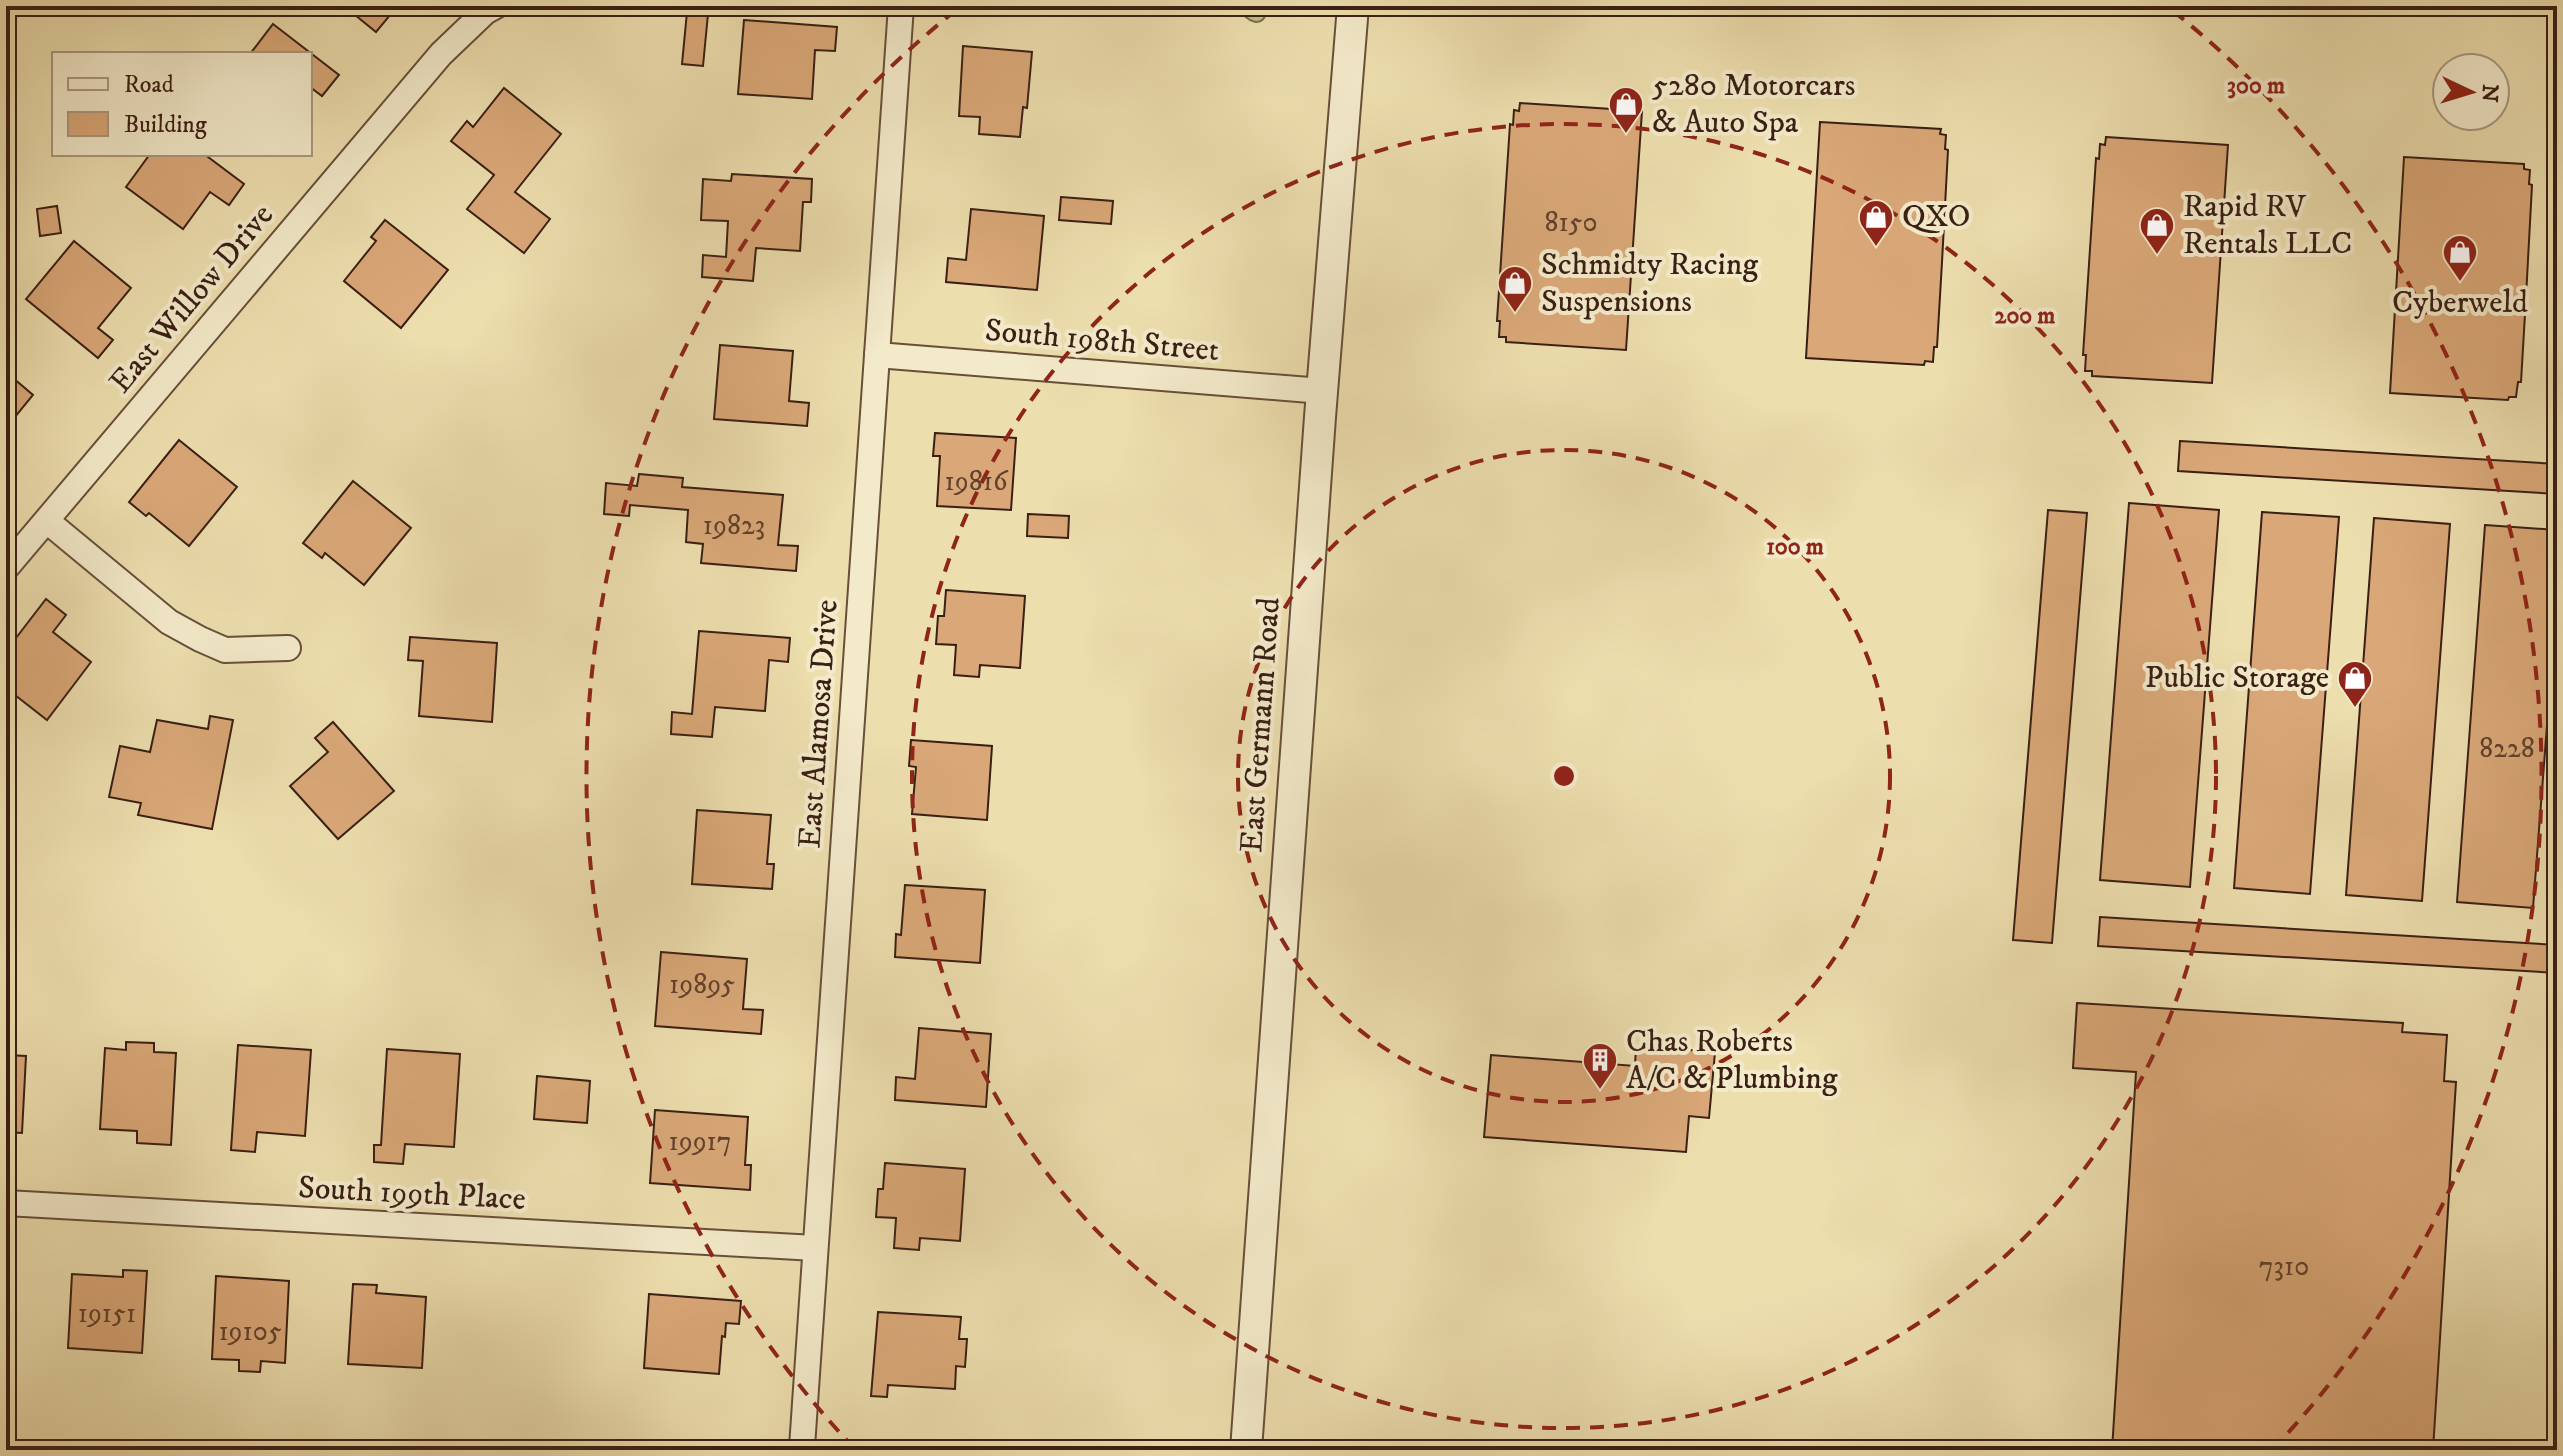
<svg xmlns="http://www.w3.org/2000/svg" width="2563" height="1456" viewBox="0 0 2563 1456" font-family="'IM FELL DW Pica',serif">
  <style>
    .green { fill: #c0bf85; stroke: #7d6f4c; stroke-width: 2 }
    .building { fill: #daa878; stroke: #3a1f14; stroke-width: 2 }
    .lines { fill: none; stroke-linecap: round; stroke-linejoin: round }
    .minor-casing { stroke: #674f3a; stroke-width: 28 }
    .tertiary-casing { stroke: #674f3a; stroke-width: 34 }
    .minor { stroke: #f3eaca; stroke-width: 24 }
    .tertiary { stroke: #f3eaca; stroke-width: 30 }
    .ring { fill: none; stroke: #8f2418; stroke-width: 4; stroke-dasharray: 14 10 }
    .labels { text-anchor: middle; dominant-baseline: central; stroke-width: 8; stroke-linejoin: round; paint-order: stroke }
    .number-label { font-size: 28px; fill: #62412d }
    .poi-label { font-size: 32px; fill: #3a1f14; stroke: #f3eaca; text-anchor: start }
    .street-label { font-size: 32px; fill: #3a1f14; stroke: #f3eaca }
    .centre { fill: #8f2418; stroke: #f3eaca; stroke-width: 4 }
    .ring-label { font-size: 24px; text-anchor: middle; font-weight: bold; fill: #8f2418; stroke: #f3eaca; stroke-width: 8; stroke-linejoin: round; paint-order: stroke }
  </style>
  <rect width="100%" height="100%" fill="#eddeae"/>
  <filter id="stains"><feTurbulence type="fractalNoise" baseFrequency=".0025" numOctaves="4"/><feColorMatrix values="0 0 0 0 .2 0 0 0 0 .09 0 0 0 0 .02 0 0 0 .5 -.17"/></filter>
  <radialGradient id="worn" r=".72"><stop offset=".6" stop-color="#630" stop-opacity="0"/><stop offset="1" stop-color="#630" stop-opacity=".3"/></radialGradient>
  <!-- green -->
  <path class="green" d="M1237 6H1268C1265 32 1246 22 1237 6Z"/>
  <!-- building -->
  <g class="building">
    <polygon points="344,6 381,6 391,14 376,32"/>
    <polygon points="687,12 708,14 703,66 682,64"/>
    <polygon points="744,20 837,27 835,51 815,50 812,99 738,94"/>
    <polygon points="273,24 339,75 322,96 310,87 310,54 250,54"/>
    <polygon points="963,46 1032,52 1027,108 1023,107 1020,137 979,134 980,117 959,116"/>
    <polygon points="504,88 561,134 515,192 550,219 524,253 467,209 494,175 451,141 467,121 473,127"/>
    <polygon points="1520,103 1642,111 1626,350 1506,342 1506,337 1499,337 1500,321 1497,321 1510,124 1513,125 1514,110 1519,111"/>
    <polygon points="1820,122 1941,129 1940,134 1946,135 1945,149 1948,150 1942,262 1937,347 1934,347 1933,362 1925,361 1924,365 1806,358"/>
    <polygon points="2106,137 2228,145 2212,383 2092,376 2092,371 2085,371 2086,355 2083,355 2096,158 2099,159 2100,144 2105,145"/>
    <polygon points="150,154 204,154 244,184 229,205 210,192 183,229 126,187"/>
    <polygon points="2404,157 2524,164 2524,169 2530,170 2529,184 2532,185 2526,297 2521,382 2518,382 2516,397 2509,397 2508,400 2390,393"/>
    <polygon points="732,174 812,179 811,202 803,202 800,251 756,248 753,281 702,277 703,255 726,257 728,221 701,220 703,179 731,181"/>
    <polygon points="1061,197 1113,201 1111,224 1059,220"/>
    <polygon points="57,206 61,233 40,236 37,209"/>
    <polygon points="971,209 1044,216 1037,290 946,282 948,258 966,260"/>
    <polygon points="385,220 448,270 401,328 344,281 376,241 371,237"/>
    <polygon points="74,241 131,288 98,328 113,340 98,358 26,299"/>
    <polygon points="720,345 793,351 789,401 809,403 807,426 714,419"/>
    <polygon points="6,372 33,395 6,428"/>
    <polygon points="935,433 1016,438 1011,510 937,506 940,456 933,456"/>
    <polygon points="179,440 237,487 189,546 149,513 146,516 129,502"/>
    <polygon points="2180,441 2557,464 2557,494 2178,471"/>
    <polygon points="639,474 683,478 682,487 783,495 778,545 798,546 796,571 701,563 703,544 686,542 688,510 630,505 629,516 604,514 606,483 637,486"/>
    <polygon points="353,481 411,528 364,585 325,553 322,558 303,543"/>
    <polygon points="2129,503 2219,510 2190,887 2100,880"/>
    <polygon points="2048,510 2087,513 2052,943 2013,940"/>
    <polygon points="2262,512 2339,517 2310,894 2234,888"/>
    <polygon points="1028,514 1069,516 1068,538 1027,536"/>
    <polygon points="2374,518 2450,524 2422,901 2346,895"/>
    <polygon points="2485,525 2557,530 2557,595 2533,908 2457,902"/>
    <polygon points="946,590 1025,596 1020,668 980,665 979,677 954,675 956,645 936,644 938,616 944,616"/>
    <polygon points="46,599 66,615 53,632 91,662 47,720 6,688 6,651"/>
    <polygon points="699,631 790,638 788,662 769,660 765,711 715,707 712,737 671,734 672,712 692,714"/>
    <polygon points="410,637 497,643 492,722 419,716 423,661 408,660"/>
    <polygon points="210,716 233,720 212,829 138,815 141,803 109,797 120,746 150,752 157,720 208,729"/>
    <polygon points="333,722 394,791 338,839 290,786 328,752 315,738"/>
    <polygon points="911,740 992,746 987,820 912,814 916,767 909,766"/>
    <polygon points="697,810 771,815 767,864 774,864 772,889 692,884"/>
    <polygon points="905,885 985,890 980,963 895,957 896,934 901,935"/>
    <polygon points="2100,917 2557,945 2557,973 2098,946"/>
    <polygon points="661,952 747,959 743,1009 763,1010 761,1034 655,1026"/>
    <polygon points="2077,1003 2403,1023 2402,1032 2447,1035 2444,1081 2456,1082 2433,1450 2112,1450 2136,1072 2073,1068"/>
    <polygon points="919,1028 991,1034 986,1107 895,1100 896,1077 915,1079"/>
    <polygon points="126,1042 154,1043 154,1052 176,1053 171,1145 137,1143 137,1131 100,1129 105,1048 126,1050"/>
    <polygon points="238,1045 311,1050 305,1136 257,1132 255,1152 231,1150"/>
    <polygon points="1636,1046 1715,1052 1709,1118 1689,1116 1686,1152 1484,1137 1491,1055 1635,1066"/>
    <polygon points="387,1049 460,1054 454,1147 405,1144 403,1164 374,1162 374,1145 381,1145"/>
    <polygon points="6,1055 26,1056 22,1133 6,1132"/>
    <polygon points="537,1076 590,1081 587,1123 534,1119"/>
    <polygon points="655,1110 748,1117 745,1165 751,1165 750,1190 650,1183"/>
    <polygon points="885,1163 965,1169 960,1241 920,1238 919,1250 894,1248 896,1218 876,1217 878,1189 883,1189"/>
    <polygon points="123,1270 147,1271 142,1353 68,1348 72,1274 123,1277"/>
    <polygon points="216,1276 289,1281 285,1363 261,1361 260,1372 239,1371 239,1360 212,1359"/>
    <polygon points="353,1284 377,1285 376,1293 426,1297 422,1368 348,1364"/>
    <polygon points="649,1294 741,1301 739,1324 726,1323 725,1337 722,1336 719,1374 644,1368"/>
    <polygon points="878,1312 961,1317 959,1339 967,1339 965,1367 956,1366 955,1389 888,1385 887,1397 871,1396"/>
  </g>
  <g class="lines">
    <!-- minor casing -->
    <g class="minor-casing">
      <g id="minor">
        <polyline points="877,355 1322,391"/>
        <polyline points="47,521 169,622 200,639 225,650 288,648"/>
        <polyline points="6,568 441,54 485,12 496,6"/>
        <polyline points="6,1203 815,1248"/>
        <polyline points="802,1447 901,6"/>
      </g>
    </g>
    <!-- tertiary casing -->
    <g class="tertiary-casing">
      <polyline id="tertiary" points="1246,1450 1320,417 1353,6"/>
    </g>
    <!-- minor -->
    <use href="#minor" class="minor"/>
    <!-- tertiary -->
    <use href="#tertiary" class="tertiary"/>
  </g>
  <!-- distance rings -->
  <g class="ring">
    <circle cx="1564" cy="776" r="326"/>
    <circle cx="1564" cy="776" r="652"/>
    <path d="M855 1449A978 978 0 0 1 955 11M2173 11A978 978 0 0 1 2273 1449"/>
  </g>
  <!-- icons -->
  <defs>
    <g id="shop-pin" transform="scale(1.8)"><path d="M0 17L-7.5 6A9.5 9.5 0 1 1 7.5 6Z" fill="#8f2418" stroke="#f3eaca"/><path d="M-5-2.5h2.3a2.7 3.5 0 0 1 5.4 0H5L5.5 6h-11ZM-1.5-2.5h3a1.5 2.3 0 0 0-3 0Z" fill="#fff"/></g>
    <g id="building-pin" transform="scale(1.8)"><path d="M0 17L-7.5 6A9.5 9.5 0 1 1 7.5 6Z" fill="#8f2418" stroke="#f3eaca"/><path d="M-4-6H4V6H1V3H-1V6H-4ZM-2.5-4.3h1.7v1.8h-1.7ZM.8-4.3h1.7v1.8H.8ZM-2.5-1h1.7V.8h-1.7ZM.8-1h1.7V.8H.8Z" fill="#fff"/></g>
  </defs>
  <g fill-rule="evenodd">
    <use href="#shop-pin" x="1626" y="104"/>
    <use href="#shop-pin" x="1876" y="217"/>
    <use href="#shop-pin" x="2157" y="225"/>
    <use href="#shop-pin" x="2460" y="252"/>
    <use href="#shop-pin" x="1515" y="283"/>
    <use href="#shop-pin" x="2355" y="678"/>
    <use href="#building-pin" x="1600" y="1060"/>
  </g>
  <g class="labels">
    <!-- number labels -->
    <g class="number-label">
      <text x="1571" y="222">8150</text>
      <text x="976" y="481">19816</text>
      <text x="734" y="525">19823</text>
      <text x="2507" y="748">8228</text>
      <text x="702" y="984">19895</text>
      <text x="700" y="1141">19917</text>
      <text x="2284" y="1266">7310</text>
      <text x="107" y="1313">19151</text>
      <text x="250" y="1331">19105</text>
    </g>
    <!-- poi labels -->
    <g class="poi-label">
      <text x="1652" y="86">5280 Motorcars<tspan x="1652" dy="37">&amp; Auto Spa</tspan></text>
      <text x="2183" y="207">Rapid RV<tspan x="2183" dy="37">Rentals LLC</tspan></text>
      <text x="1902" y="217">QXO</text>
      <text x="1541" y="265">Schmidty Racing<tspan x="1541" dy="37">Suspensions</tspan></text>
      <text x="2460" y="303" text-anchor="middle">Cyberweld</text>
      <text x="2329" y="678" text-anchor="end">Public Storage</text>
      <text x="1626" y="1042">Chas Roberts<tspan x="1626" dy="37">A/C &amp; Plumbing</tspan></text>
    </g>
    <!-- street labels -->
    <g class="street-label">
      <text transform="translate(192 299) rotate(-50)">East Willow Drive</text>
      <text transform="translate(1102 341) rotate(5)">South 198th Street</text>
      <text transform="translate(819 724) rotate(-86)">East Alamosa Drive</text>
      <text transform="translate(1261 725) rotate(-86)">East Germann Road</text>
      <text transform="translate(412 1194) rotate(3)">South 199th Place</text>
    </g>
  </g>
  <circle cx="1564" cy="776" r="12" class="centre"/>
  <g class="ring-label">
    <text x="2256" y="93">300 m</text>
    <text x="2025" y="323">200 m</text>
    <text x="1795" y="554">100 m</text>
  </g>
  <!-- margin -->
  <rect width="2563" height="1456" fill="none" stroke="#eddeae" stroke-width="32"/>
  <rect x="8" y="8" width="2547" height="1440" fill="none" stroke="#3a1f14" stroke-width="4"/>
  <rect x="16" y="16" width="2531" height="1424" fill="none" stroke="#3a1f14" stroke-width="2"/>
  <!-- legend -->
  <rect x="52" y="52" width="260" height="104" fill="#f3eaca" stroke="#a99981" stroke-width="2"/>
  <rect x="68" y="78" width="40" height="12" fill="#f3eaca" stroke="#a99981" stroke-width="2"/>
  <text x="124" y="92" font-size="24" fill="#3a1f14">Road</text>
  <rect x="68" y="112" width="40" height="24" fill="#daa878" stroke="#a99981" stroke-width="2"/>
  <text x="124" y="132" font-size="24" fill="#3a1f14">Building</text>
  <!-- north arrow -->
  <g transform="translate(2471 92) rotate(94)"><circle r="38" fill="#f3eaca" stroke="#a99981" stroke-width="2"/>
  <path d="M0-6L14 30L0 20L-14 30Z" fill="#8f2418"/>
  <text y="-12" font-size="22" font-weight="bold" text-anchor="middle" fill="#3a1f14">N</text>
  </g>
  <rect width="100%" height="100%" filter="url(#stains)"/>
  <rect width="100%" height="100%" fill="url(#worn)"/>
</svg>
